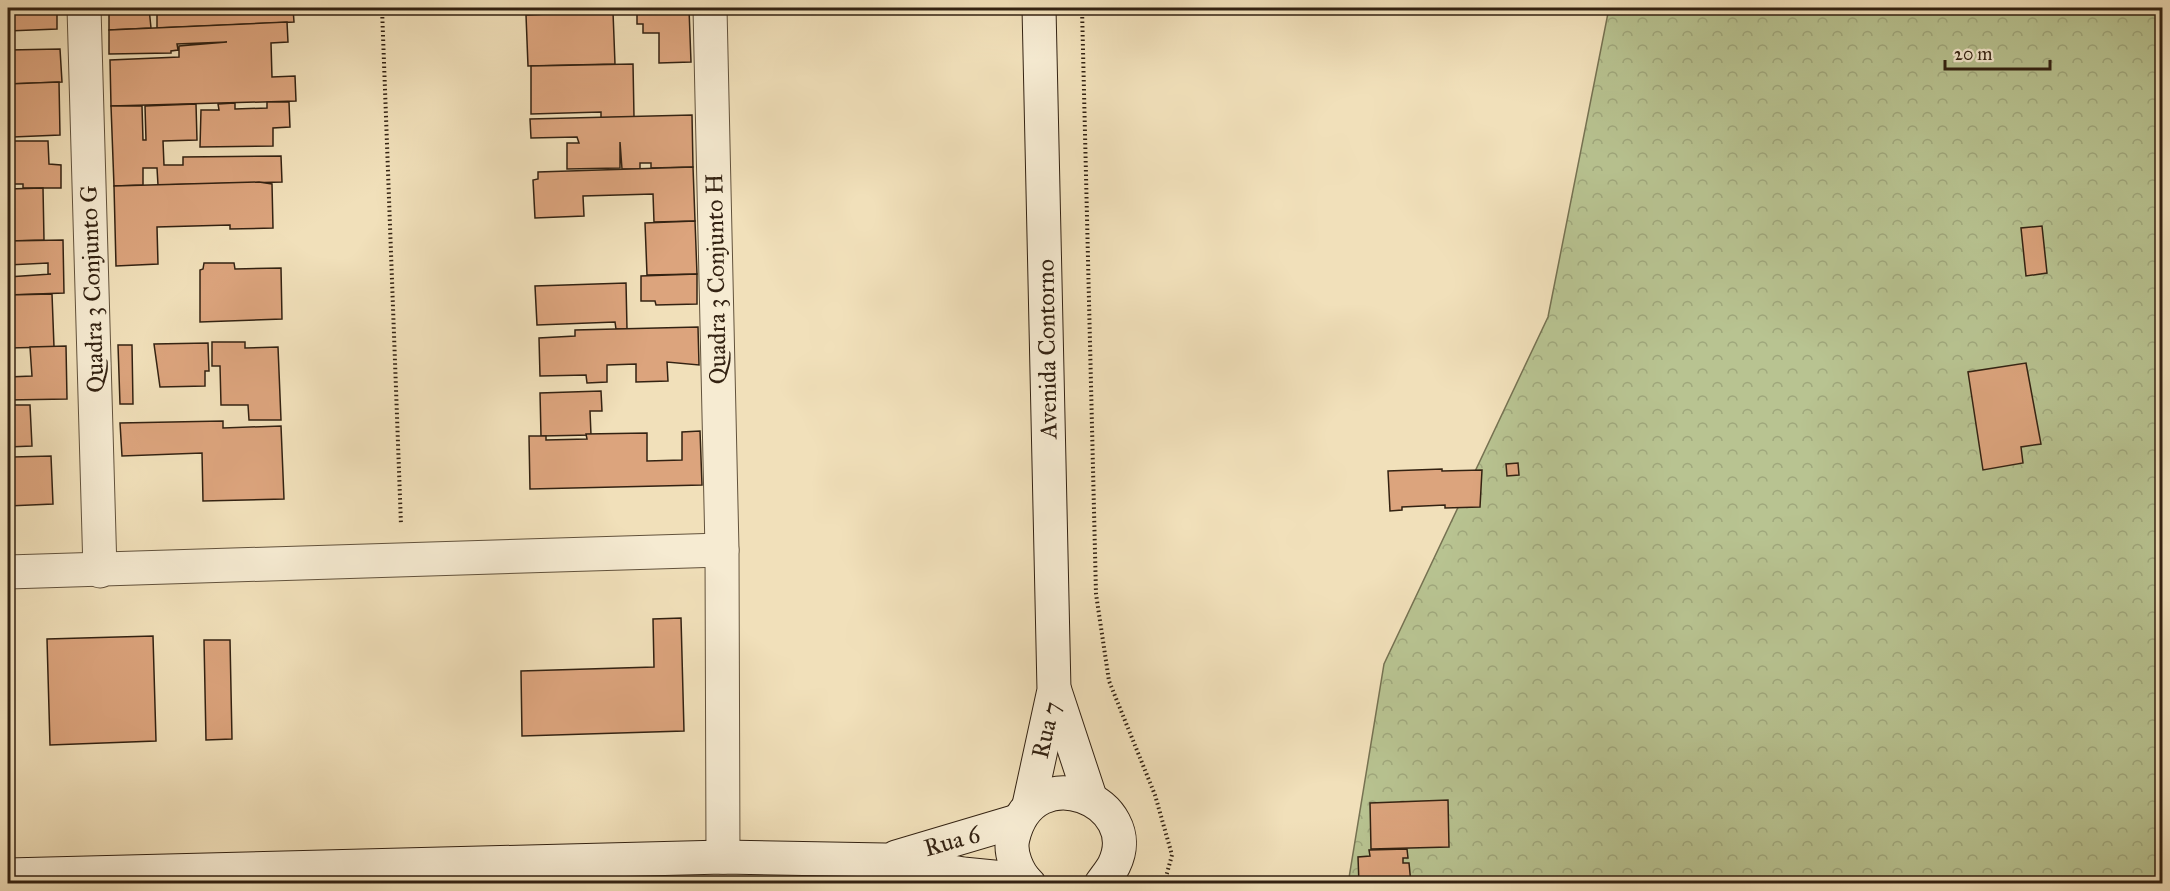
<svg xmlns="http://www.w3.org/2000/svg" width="2170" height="891" viewBox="0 0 2170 891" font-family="'IM FELL Great Primer',serif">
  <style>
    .forest { fill: url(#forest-crowns); stroke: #767252; stroke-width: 1.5 }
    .building { fill: #dca47d; stroke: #332212; stroke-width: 1.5 }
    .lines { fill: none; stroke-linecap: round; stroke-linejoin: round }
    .lane-casing { stroke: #62523c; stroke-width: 19 }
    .street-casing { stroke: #62523c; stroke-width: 35 }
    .secondary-casing { stroke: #332212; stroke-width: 35 }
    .path { stroke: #332212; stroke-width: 4; stroke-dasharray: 1.5 3; stroke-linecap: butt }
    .lane { stroke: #f6ebd2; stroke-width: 16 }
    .street { stroke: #f6ebd2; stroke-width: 33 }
    .secondary { stroke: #f6ebd2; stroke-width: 33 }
    .labels { text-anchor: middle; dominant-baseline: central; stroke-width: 4.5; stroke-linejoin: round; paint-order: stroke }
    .street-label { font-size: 24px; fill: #332212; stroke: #f6ebd2 }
  </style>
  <defs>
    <pattern id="forest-crowns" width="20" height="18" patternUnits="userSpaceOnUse" patternTransform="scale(1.5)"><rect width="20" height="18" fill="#b8c391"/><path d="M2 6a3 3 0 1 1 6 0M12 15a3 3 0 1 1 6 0" fill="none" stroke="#9fa77c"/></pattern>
  </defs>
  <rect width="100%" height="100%" fill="#f1e0ba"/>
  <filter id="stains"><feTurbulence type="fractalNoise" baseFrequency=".00333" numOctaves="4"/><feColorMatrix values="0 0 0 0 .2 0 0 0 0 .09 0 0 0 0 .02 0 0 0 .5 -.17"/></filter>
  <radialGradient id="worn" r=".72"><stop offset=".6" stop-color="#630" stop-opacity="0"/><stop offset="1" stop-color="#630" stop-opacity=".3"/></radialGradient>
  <!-- forest -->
  <polygon class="forest" points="1609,8 2162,8 2162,883 1348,884 1384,664 1548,317"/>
  <!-- building -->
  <g class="building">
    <polygon points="8,8 57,8 57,29 8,31"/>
    <polygon points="109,8 149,8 151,28 109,30"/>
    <polygon points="157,8 293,8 294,22 157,28"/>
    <polygon points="528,8 607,8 608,12 528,14"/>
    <polygon points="689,9 691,62 659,63 659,33 643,33 643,24 637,24 637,11"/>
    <polygon points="593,12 613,12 615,64 528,66 526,15"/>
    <polygon points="287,22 288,42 271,43 272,77 295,76 296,101 111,106 110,60 179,57 179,46 227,42 177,44 178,50 171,51 171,53 109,54 109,30"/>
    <polygon points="60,49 62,82 8,84 9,50"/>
    <polygon points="633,64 634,117 601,118 601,112 531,114 531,66"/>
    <polygon points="59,82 60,135 13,137 12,118 8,122 8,84"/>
    <polygon points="267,102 289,102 290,127 273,128 273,146 200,147 201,110 219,110 218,104 235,103 235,109 267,108"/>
    <polygon points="196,104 197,140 163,141 164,165 183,165 183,157 281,156 282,182 158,185 157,168 143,168 143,185 114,186 111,106 142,106 143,140 146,140 145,106"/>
    <polygon points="692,115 693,167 651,168 651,163 640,163 640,169 622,169 620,142 620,168 567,169 567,143 579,143 577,137 531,138 530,119"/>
    <polygon points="8,141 48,141 49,164 61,165 61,188 23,188 23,184 8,184"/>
    <polygon points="693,167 695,221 654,222 653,194 583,196 584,216 535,218 533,180 538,179 538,172"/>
    <polygon points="259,182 272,184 273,228 230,229 230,225 157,227 158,264 116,266 114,186"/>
    <polygon points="43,188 44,240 8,241 8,189"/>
    <polygon points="695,221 697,274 647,275 645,223"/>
    <polygon points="2042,226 2047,273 2026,276 2021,228"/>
    <polygon points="63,240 64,293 8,295 8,277 51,274 48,274 48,263 8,265 8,241"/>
    <polygon points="204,263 234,263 235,269 281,268 282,319 200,322 200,270 203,269"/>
    <polygon points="697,274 697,304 656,305 655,301 641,301 641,276"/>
    <polygon points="626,283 627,329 616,329 615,322 537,325 535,286"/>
    <polygon points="52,294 54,347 8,348 8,295"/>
    <polygon points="698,327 699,365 667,362 668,381 636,382 636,364 607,365 607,382 587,383 586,375 540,376 539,338 575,336 575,330"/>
    <polygon points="212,342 245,342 245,348 278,347 281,420 249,420 248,405 221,405 220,366 212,366"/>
    <polygon points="208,343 209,371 205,371 205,386 160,387 154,344"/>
    <polygon points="118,345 132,345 133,404 120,404"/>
    <polygon points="66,346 67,399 8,400 8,377 32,376 30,347"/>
    <polygon points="2026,363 2041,444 2021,447 2023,463 1983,470 1968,372"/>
    <polygon points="601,391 602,411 590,411 591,435 541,436 540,393"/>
    <polygon points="8,405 30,405 32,446 8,447"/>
    <polygon points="223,421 223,428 281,426 284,499 203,501 202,453 122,456 120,423"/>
    <polygon points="700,431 702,485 530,489 529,436 546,436 546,440 587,439 586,434 647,433 647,461 682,460 682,432"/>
    <polygon points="8,453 12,453 13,457 51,456 53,504 8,506"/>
    <polygon points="1518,463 1519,475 1507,476 1506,464"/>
    <polygon points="1442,469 1442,471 1482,470 1480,507 1445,508 1445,505 1402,507 1402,510 1390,511 1388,471"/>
    <polygon points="681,618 684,731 522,736 521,671 654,667 653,619"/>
    <polygon points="153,636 156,741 50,745 47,639"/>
    <polygon points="204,640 230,640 232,739 206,740"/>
    <polygon points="1448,800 1449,847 1371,849 1370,803"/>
    <polygon points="1407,849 1408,858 1403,858 1403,863 1409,863 1411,884 1359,884 1358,857 1370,856 1369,850"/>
  </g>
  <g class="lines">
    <!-- lane casing -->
    <g class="lane-casing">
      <polyline id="lane" points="585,860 585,884"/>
    </g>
    <!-- street casing -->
    <g class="street-casing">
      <g id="street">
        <polyline points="84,8 100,571"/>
        <polyline points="710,8 722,550 723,857"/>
        <polyline points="8,572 722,550"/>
      </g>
    </g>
    <!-- secondary casing -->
    <g class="secondary-casing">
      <g id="secondary">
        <polyline points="1055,691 1090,797"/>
        <polyline points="1029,805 1054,690 1039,8"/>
        <polyline points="896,857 1017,821"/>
        <polyline points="8,875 723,857 885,860 963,874 1025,880"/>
        <path d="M1029 884C1018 874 1009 853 1013 838 1033 754 1145 802 1114 865 1111 871 1105 878 1101 884"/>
      </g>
    </g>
    <!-- path -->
    <g class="path">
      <polyline points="382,8 401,525"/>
      <polyline points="1082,8 1096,594 1109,681 1155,795 1172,855 1164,884"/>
    </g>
    <!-- lane -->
    <use href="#lane" class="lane"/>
    <!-- street -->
    <use href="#street" class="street"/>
    <!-- secondary -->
    <use href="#secondary" class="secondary"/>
  </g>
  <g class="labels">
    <!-- street labels -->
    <g class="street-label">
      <text transform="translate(716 279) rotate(-91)">Quadra 3 Conjunto H</text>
      <text transform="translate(92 289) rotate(-92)">Quadra 3 Conjunto G</text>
      <text transform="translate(1047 349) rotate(-91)">Avenida Contorno</text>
      <text transform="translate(1046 730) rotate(-77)">Rua 7</text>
      <text transform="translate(952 841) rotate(-16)">Rua 6</text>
    </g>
  </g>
  <!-- margin -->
  <rect width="2170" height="891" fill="none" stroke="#f1e0ba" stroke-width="30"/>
  <rect x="9" y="9" width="2152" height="873" fill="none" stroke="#332212" stroke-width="3"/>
  <rect x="15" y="15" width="2140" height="861" fill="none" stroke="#332212" stroke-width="1.5"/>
  <!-- scale -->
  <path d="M1945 60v9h105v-9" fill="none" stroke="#332212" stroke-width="3"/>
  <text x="1954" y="60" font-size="18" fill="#332212" stroke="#f6ebd2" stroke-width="4.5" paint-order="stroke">20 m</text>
  <rect width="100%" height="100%" filter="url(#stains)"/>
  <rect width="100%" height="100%" fill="url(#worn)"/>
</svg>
